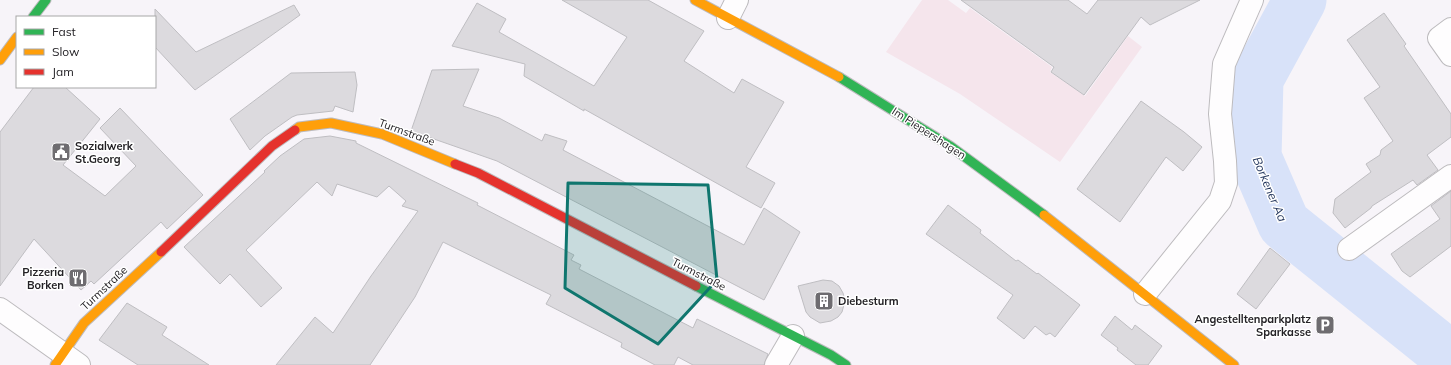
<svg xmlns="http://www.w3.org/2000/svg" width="1451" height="365" viewBox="0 0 1451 365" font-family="Mulish,sans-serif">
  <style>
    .green { fill: #f5e5ec }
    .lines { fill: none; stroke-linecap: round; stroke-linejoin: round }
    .river { stroke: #d8e2f9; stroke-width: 53 }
    .building { fill: #dcdade; stroke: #bfbec2 }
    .street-casing { stroke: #bdbbbe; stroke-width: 24 }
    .fast-casing { stroke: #bdbbbe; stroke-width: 11 }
    .slow-casing { stroke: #bdbbbe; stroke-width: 11 }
    .jam-casing { stroke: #bdbbbe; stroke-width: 11 }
    .street { stroke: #fefdfe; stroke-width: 22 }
    .fast { stroke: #30b455; stroke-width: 9 }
    .slow { stroke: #ff9f0a; stroke-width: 9 }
    .jam { stroke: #e5322d; stroke-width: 9 }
    .marked { fill: #0f766e; fill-opacity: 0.2; stroke: #0f766e; stroke-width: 3; stroke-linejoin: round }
    .labels { text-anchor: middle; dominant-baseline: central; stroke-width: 3; stroke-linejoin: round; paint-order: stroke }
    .street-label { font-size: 11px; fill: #242226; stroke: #fff }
    .poi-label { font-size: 11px; font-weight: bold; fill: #242226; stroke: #fff; text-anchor: start }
    .water-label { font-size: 12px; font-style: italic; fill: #1e3159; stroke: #fff }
  </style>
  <rect width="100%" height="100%" fill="#f7f4f9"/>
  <!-- green -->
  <polygon class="green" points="922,0 948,0 966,13 970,8 1052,67 1050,72 1085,96 1128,36 1142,47 1060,162 960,94 886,52"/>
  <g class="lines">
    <!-- river -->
    <polyline class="river" points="1300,0 1257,79 1255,157 1284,224 1451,358"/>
  </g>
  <!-- building -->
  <g class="building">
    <polygon points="562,0 648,0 704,31 684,61 734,93 742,79 784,102 746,167 775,183 761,208 584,109 584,111 524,76 525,64 452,46 477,3 506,19 499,32 594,86 627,37"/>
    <polygon points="961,0 1068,0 1087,14 1098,0 1200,0 1150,25 1141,17 1084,95 1051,72 1054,67"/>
    <polygon points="294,5 300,15 195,90 155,47 155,9 196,52"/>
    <polygon points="1384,13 1406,44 1404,46 1451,114 1451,137 1427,155 1438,170 1417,185 1413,180 1372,206 1371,208 1345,228 1333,213 1335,199 1371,172 1366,164 1380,155 1381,150 1393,141 1364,98 1380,87 1347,40"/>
    <polygon points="479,69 463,106 499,118 542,141 545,134 567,141 563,150 744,245 764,208 800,232 764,300 497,161 411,131 432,70"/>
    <polygon points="355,72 357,85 353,112 335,106 333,111 297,115 292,117 265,136 250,150 230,119 291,73"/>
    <polygon points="34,87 65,87 100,119 63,165 105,196 136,166 100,128 120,108 203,195 167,229 161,222 94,284 91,281 81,290 34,239 0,286 0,132"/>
    <polygon points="1141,101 1184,132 1202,147 1183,171 1166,157 1120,222 1077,189"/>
    <polygon points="330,136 356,141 356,143 478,203 477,205 574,255 571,260 581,265 579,269 693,328 697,319 768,354 764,365 693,365 678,357 674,365 655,365 621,347 622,343 546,304 551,295 443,242 415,297 370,365 276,365 315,317 333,333 371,276 418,211 402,206 406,201 389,186 377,197 337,184 332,196 317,182 246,250 282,288 261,307 230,274 220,284 184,247 265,172 264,171 280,156 304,139"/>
    <polygon points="1451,191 1451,246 1410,277 1402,271 1391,254 1440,219 1431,206"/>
    <polygon points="948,205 981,230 980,233 1016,261 1018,260 1037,274 1038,273 1080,305 1055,337 1050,333 1046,335 1035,326 1024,339 997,318 1013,295 926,234"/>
    <polygon points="1270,248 1290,264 1256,309 1237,294"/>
    <polygon points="823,280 832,281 839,286 843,293 845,301 842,312 838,317 831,321 820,323 810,317 806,312 798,286"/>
    <polygon points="127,303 167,327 162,335 209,365 138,365 99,340"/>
    <polygon points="1115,316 1132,330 1135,325 1162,346 1148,365 1136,365 1117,350 1118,348 1101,335"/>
  </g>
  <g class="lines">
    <!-- street casing -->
    <g class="street-casing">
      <g id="street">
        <polyline points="728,18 737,0"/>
        <polyline points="1451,29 1439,38 1451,55"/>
        <polyline points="1349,249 1451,176"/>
        <polyline points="1145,294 1220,201 1226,183 1225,161 1220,114 1224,64 1252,0"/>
        <polyline points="0,309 79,365"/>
        <polyline points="776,365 793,336"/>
      </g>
    </g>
    <!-- fast casing -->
    <g class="fast-casing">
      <g id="fast">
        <polyline points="33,17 46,0"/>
        <polyline points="839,77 950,146 1044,215"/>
        <polyline points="696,286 831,355 846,365"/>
      </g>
    </g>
    <!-- slow casing -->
    <g class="slow-casing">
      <g id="slow">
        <polyline points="695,0 839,77"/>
        <polyline points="0,60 17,37"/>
        <polyline points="295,130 299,127 331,123 382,134 455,164"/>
        <polyline points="1044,215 1234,365"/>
        <polyline points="55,365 84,323 161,252"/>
      </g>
    </g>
    <!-- jam casing -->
    <g class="jam-casing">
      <g id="jam">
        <polyline points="455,164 478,173 696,286"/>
        <polyline points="161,252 272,146 295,130"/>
      </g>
    </g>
    <!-- street -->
    <use href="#street" class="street"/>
    <!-- fast -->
    <use href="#fast" class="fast"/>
    <!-- slow -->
    <use href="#slow" class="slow"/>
    <!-- jam -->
    <use href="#jam" class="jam"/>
  </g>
  <!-- marked area -->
  <path class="marked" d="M568 183 708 185 717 280 658 344 565 288Z"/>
  <!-- icons -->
  <defs>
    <g id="civic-square" transform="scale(1)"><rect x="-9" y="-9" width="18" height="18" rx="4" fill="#6e6c70" stroke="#fff"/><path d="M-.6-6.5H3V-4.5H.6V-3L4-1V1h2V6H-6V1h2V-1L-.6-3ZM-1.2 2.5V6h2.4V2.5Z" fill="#fff"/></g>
    <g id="restaurant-square" transform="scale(1)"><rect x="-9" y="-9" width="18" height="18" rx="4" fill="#6e6c70" stroke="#fff"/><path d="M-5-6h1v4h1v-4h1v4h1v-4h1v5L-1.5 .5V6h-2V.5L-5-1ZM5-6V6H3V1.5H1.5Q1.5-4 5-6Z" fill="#fff"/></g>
    <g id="building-square" transform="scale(1)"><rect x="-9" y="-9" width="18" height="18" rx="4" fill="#6e6c70" stroke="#fff"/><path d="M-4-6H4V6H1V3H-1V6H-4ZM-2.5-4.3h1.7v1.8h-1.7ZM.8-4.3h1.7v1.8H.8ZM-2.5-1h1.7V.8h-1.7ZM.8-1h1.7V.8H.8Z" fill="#fff"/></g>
    <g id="parking-square" transform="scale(1)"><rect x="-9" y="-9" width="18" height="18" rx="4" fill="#6e6c70" stroke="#fff"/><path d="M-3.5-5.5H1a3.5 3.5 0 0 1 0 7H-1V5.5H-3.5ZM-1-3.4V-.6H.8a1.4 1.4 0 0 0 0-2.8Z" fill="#fff"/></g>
  </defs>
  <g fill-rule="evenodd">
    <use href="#civic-square" x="61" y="152"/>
    <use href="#restaurant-square" x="78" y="278"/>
    <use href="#building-square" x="824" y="301"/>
    <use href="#parking-square" x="1325" y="325"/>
  </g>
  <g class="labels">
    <!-- street labels -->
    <g class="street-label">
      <text transform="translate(407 132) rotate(20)">Turmstraße</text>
      <text transform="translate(929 133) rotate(33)">Im Piepershagen</text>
      <text transform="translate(699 274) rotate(27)">Turmstraße</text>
      <text transform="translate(104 288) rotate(-43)">Turmstraße</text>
    </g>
    <!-- poi labels -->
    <g class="poi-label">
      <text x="75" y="146">Sozialwerk<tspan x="75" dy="13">St.Georg</tspan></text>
      <text x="64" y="272" text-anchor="end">Pizzeria<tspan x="64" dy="13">Borken</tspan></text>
      <text x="838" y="301">Diebesturm</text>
      <text x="1311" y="319" text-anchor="end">Angestelltenparkplatz<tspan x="1311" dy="13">Sparkasse</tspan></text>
    </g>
    <!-- water labels -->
    <g class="water-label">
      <text transform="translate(1270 189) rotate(67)">Borkener Aa</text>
    </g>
  </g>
  <!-- legend -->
  <rect x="16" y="16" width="140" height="72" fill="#ffffff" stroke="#a7a7a8"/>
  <rect x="24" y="29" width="20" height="6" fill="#30b455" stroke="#a7a7a8"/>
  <text x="52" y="36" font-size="12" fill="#242226">Fast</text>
  <rect x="24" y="49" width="20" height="6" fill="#ff9f0a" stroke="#a7a7a8"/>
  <text x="52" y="56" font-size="12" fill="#242226">Slow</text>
  <rect x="24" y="69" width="20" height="6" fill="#e5322d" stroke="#a7a7a8"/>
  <text x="52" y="76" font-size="12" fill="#242226">Jam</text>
</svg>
